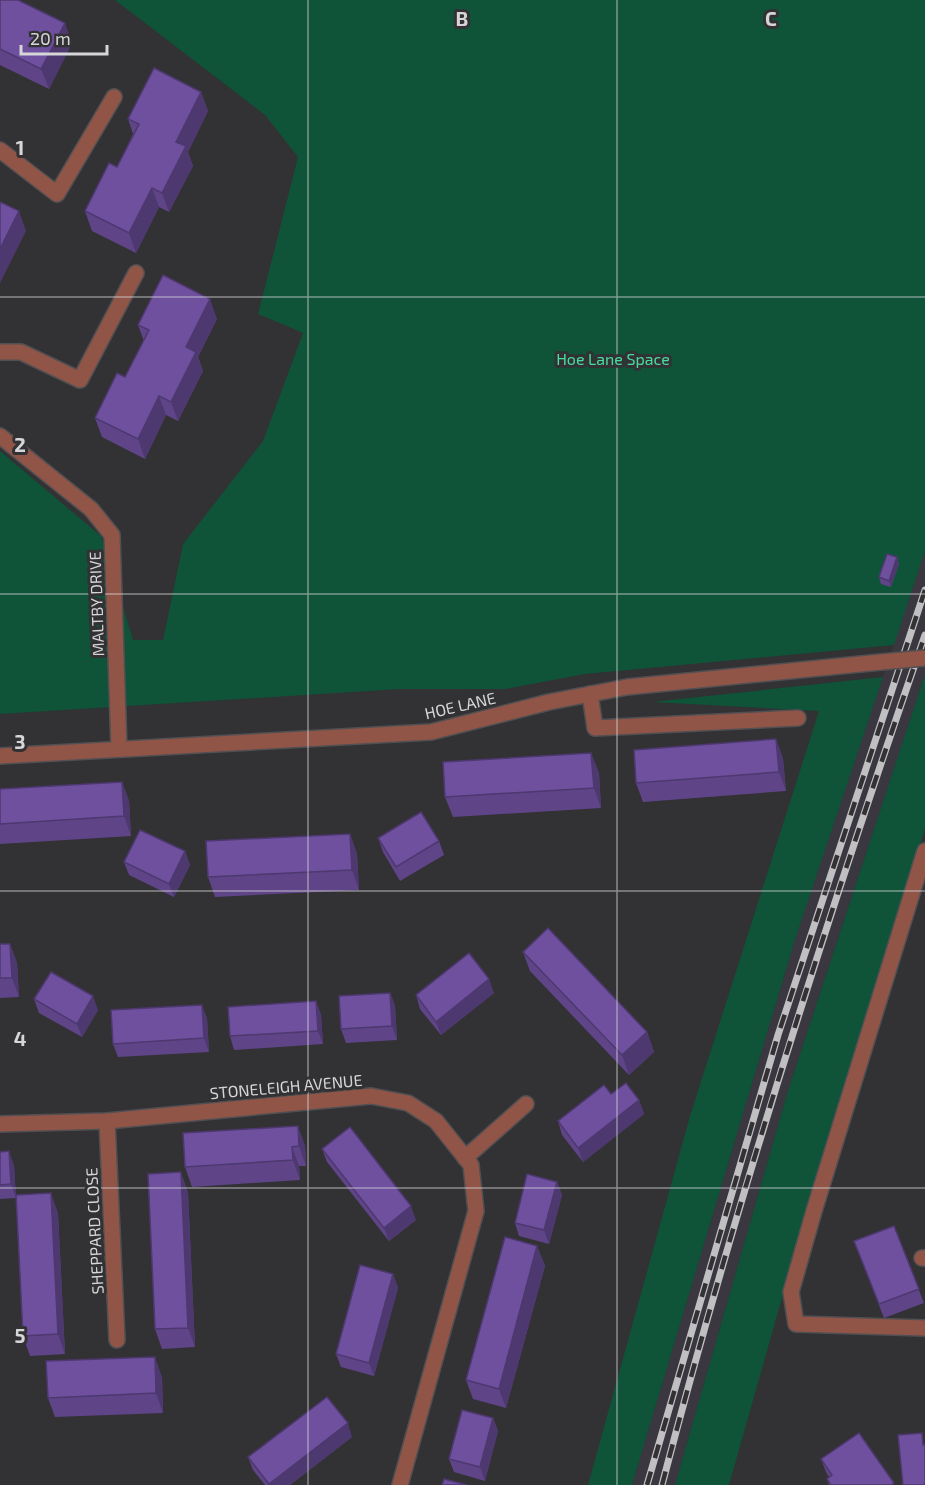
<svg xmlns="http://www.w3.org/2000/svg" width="925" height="1485" viewBox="0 0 925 1485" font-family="'Exo 2',sans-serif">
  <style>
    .built { fill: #3b3740 }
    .green { fill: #0f5339 }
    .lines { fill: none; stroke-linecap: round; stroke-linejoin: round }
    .lane-casing { stroke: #504f52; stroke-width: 18 }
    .street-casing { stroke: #504f52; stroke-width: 18 }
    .lane { stroke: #915548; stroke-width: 15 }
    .street { stroke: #915548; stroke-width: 15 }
    .rail-casing { stroke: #c0bfc2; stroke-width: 7 }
    .rail { stroke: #323134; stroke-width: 4.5; stroke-dasharray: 14; stroke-linecap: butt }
    .street-bridge-casing { stroke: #504f52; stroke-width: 18; stroke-linecap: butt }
    .street-bridge { stroke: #915548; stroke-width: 15 }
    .wall { fill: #5f4588 }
    .shaded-wall { fill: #4d386f }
    .building { fill: #6e509e; stroke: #4d386f; stroke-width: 1.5 }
    .grid { fill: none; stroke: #d6d5d8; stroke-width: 1.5; stroke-opacity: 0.55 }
    .labels { text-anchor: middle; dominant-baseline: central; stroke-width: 6; stroke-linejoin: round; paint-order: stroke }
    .park-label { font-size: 16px; fill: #47dda0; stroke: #323134 }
    .street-label { font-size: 16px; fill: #d6d5d8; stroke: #323134 }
    .grid-label { font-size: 20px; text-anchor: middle; font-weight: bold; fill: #d6d5d8; stroke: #323134; stroke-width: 6; stroke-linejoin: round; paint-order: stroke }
  </style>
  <rect width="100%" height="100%" fill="#323134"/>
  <!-- built -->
  <polygon class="built" points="925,551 925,674 787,1094 675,1485 632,1485 794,943"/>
  <!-- green -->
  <g class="green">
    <polygon points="115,0 925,0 925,551 894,645 585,674 505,689 400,689 0,714 0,451 101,536 133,640 163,640 183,544 263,441 303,333 258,314 298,157 265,115"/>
    <polygon points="925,674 925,829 827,1139 729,1485 675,1485 787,1094"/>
    <polygon points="883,677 794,943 632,1485 588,1485 690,1116 819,711 652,702"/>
  </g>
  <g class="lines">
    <!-- lane casing -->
    <g class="lane-casing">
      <g id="lane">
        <polyline points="590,694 595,728 798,718"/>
        <polyline points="925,851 814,1211 791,1292 796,1324 925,1328"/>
        <polyline points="465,1158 526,1104"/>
        <polyline points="922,1258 925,1258"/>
      </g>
    </g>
    <!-- street casing -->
    <g class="street-casing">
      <g id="street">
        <polyline points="0,150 57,194 114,97"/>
        <polyline points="0,352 21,352 80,380 136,273"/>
        <polyline points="0,436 91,509 112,535 119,749"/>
        <polyline points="0,756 431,732 549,702 627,687 881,662"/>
        <polyline points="107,1121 117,1340"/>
        <polyline points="0,1124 107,1121 371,1096 408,1103 436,1121 471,1165 476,1211 400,1485"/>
      </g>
    </g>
    <!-- lane -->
    <use href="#lane" class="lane"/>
    <!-- street -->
    <use href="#street" class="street"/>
    <!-- rail casing -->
    <g class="rail-casing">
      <g id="rail">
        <polyline points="647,1485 778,1035 925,590"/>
        <path d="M662 1485C737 1198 828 915 925 635"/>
      </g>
    </g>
    <!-- rail -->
    <use href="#rail" class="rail"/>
    <!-- street-bridge casing -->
    <g class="street-bridge-casing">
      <polyline id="street-bridge" points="881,662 925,658"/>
    </g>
    <!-- street-bridge -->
    <use href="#street-bridge" class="street-bridge"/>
  </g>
  <!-- wall -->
  <g class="wall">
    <polygon points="0,0 72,43 49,89 0,65"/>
    <polygon points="201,92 208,111 188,152 193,166 169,212 159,207 136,253 92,231 85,211 117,167 133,134 128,119"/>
    <polygon points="217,319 198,357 203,371 178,421 166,415 145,459 102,437 95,418 125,377 144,341 138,325"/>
    <polygon points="897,557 899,564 891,587 881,584 879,577"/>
    <polygon points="776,739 783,759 786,791 643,802 636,783"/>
    <polygon points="591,753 599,773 601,808 453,817 445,797"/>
    <polygon points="122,782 129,801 131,836 0,844 0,789"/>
    <polygon points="350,834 357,854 359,890 215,897 208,877"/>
    <polygon points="378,838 439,841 444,855 400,881 383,852"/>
    <polygon points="185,851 190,865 174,897 129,875 124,862"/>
    <polygon points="0,944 10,944 17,963 19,997 0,998"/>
    <polygon points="523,952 647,1032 654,1052 629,1075 530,971"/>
    <polygon points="390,993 395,1006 397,1040 346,1043 341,1029"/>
    <polygon points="494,993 441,1035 420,1009 416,995"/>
    <polygon points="34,999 98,1010 82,1037 39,1013"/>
    <polygon points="316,1001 321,1015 323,1044 234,1050 230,1036"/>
    <polygon points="207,1018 209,1052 118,1057 113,1044"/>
    <polygon points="639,1100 644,1114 583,1162 562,1135 558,1121"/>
    <polygon points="183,1133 305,1145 306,1166 299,1166 300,1180 192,1187 185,1167"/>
    <polygon points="322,1149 416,1220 389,1241 327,1162"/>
    <polygon points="0,1152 14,1165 16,1198 0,1199"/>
    <polygon points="557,1182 562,1195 549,1244 519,1236 515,1223"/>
    <polygon points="188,1192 195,1347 162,1349 155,1329"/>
    <polygon points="58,1213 65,1354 30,1356 23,1336"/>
    <polygon points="894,1226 924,1303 884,1318 854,1241"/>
    <polygon points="537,1246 545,1266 506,1408 473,1399 466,1380"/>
    <polygon points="393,1274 398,1288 374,1376 341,1367 336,1354"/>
    <polygon points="162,1377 163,1413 55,1417 48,1398"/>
    <polygon points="493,1418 498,1431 485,1481 454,1472 449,1459"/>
    <polygon points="352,1437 290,1485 265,1485 253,1470 248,1457"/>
    <polygon points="821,1459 894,1485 829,1485 827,1479 829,1477 826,1472"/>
  </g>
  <!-- shaded-wall -->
  <g class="shaded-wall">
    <polygon points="65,23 72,43 49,89 41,69"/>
    <polygon points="201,92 208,111 188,152 193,166 169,212 162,193 176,142"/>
    <polygon points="152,188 159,207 136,253 129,233"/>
    <polygon points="19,211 26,231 0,283 0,249"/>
    <polygon points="210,299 217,319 198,357 203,371 178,421 171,402 186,347"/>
    <polygon points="159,396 166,415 145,459 138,439"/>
    <polygon points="897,557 899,564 891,587 889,581"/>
    <polygon points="776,739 783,759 786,791 779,772"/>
    <polygon points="591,753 599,773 601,808 594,788"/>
    <polygon points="122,782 129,801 131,836 124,816"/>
    <polygon points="350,834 357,854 359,890 352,870"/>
    <polygon points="185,851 190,865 174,897 169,884"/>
    <polygon points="10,944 17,963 19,997 12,978"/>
    <polygon points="489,979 494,993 441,1035 436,1022"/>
    <polygon points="390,993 395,1006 397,1040 392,1026"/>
    <polygon points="93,996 98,1010 82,1037 77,1024"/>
    <polygon points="316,1001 321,1015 323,1044 318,1031"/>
    <polygon points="202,1005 207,1018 209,1052 204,1038"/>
    <polygon points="647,1032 654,1052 629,1075 622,1055"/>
    <polygon points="639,1100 644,1114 583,1162 578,1148"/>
    <polygon points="298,1126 305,1145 306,1166 299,1146"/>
    <polygon points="292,1147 299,1166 300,1180 293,1160"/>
    <polygon points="9,1151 14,1165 16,1198 11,1184"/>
    <polygon points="181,1172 188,1192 195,1347 188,1328"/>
    <polygon points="557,1182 562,1195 549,1244 544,1230"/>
    <polygon points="51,1193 58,1213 65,1354 58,1334"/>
    <polygon points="411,1206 416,1220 389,1241 384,1228"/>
    <polygon points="537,1246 545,1266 506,1408 499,1389"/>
    <polygon points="393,1274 398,1288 374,1376 369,1363"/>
    <polygon points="155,1357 162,1377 163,1413 156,1393"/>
    <polygon points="493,1418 498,1431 485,1481 480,1467"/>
    <polygon points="348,1423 352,1437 290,1485 270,1485 269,1484"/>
  </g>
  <!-- building -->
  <g class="building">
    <polygon points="0,0 18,0 65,23 41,69 0,49"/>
    <polygon points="154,68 201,92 176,142 186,146 162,193 152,188 129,233 85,211 109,163 117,167 139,124 128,119"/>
    <polygon points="0,202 19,211 0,249"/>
    <polygon points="163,275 210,299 186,347 196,352 171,402 159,396 138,439 95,418 117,373 125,377 149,330 138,325"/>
    <polygon points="887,554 897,557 889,581 879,577"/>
    <polygon points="776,739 779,772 636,783 634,750"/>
    <polygon points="591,753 594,788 445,797 443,762"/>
    <polygon points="122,782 124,816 0,824 0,789"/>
    <polygon points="421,812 439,841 396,867 378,838"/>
    <polygon points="140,830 185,851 169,884 124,862"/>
    <polygon points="350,834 352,870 208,877 206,841"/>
    <polygon points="548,928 647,1032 622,1055 523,952"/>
    <polygon points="0,944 10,944 12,978 0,978"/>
    <polygon points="469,953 489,979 436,1022 416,995"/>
    <polygon points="51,972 93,996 77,1024 34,999"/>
    <polygon points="390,993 392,1026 341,1029 339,996"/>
    <polygon points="316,1001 318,1031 230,1036 228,1007"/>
    <polygon points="202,1005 204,1038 113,1044 111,1010"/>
    <polygon points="626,1083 639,1100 578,1148 558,1121 604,1085 611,1094"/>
    <polygon points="298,1126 299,1146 292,1147 293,1160 185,1167 183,1133"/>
    <polygon points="350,1127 411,1206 384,1228 322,1149"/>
    <polygon points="9,1151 11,1184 0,1185 0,1152"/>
    <polygon points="181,1172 188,1328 155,1329 148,1174"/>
    <polygon points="527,1174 557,1182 544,1230 515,1223"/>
    <polygon points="51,1193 58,1334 23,1336 16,1195"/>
    <polygon points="894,1226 919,1289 879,1304 854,1241"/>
    <polygon points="505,1237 537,1246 499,1389 466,1380"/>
    <polygon points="360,1265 393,1274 369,1363 336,1354"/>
    <polygon points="155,1357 156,1393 48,1398 46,1361"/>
    <polygon points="327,1397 348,1423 269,1484 248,1457"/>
    <polygon points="462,1410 493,1418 480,1467 449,1459"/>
    <polygon points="859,1433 894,1483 891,1485 831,1485 827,1479 832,1475 821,1459"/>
    <polygon points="922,1433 923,1445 925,1444 925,1485 903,1485 898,1435"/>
    <polygon points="444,1479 467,1485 442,1485"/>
  </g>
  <!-- grid -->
  <path class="grid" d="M308 0V1485M617 0V1485M0 297H925M0 594H925M0 891H925M0 1188H925"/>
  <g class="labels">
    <!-- park labels -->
    <g class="park-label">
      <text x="613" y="358">Hoe Lane Space</text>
    </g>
    <!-- street labels -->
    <g class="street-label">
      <text transform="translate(96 604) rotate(-92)">MALTBY DRIVE</text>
      <text transform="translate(460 705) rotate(-13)">HOE LANE</text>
      <text transform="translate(286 1086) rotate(-5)">STONELEIGH AVENUE</text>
      <text transform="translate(94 1231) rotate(-93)">SHEPPARD CLOSE</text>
    </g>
  </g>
  <g class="grid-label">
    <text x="462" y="26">B</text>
    <text x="771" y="26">C</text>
    <text x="20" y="155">1</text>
    <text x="20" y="452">2</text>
    <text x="20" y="749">3</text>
    <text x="20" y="1046">4</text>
    <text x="20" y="1343">5</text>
  </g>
  <!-- scale -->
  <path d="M21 45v9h86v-9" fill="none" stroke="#d6d5d8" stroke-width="3"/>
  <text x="30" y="45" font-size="18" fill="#d6d5d8" stroke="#323134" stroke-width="4.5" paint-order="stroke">20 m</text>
</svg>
